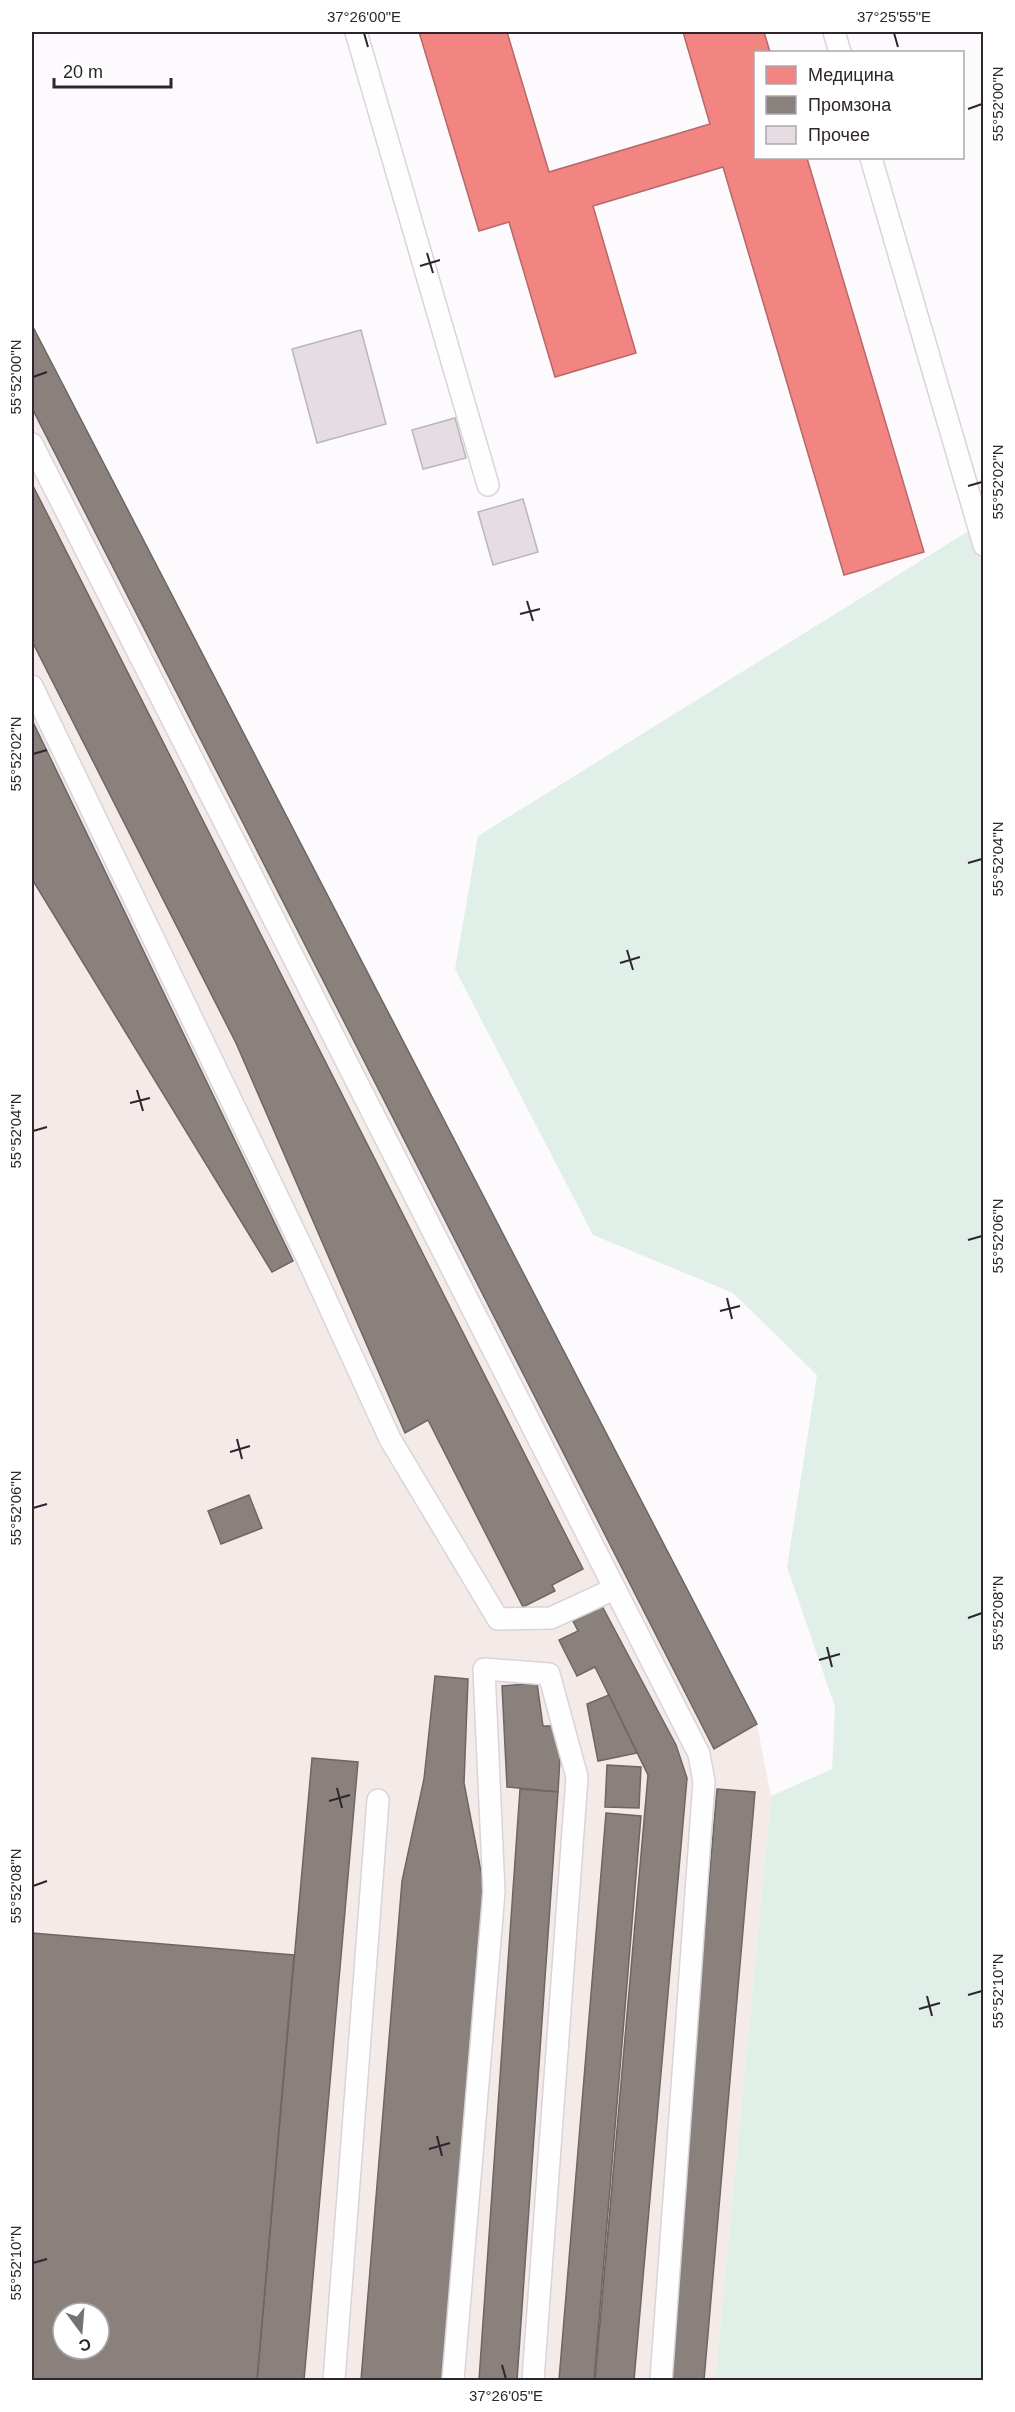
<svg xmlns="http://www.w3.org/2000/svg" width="1015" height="2412" viewBox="0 0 1015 2412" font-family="Arial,sans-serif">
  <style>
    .industrial { fill: #f4ebe9; fill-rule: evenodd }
    .green { fill: #e1efe9 }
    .health { fill: #f28482; stroke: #b76869; stroke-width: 1.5 }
    .industry { fill: #8a817c; stroke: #6e6565; stroke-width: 1.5; fill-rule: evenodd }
    .building { fill: #e5dde1; stroke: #bcb5b9; stroke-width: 1.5 }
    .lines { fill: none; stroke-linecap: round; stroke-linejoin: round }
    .service-casing { stroke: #d9d4da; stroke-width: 24 }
    .service { stroke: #fffeff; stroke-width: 21 }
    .ticks { fill: none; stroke: #2e252f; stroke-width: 2 }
    .neatline { fill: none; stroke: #2e252f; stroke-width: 2 }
    .ticks-label { font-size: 15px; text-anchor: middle; fill: #2e252f }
  </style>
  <rect width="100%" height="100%" fill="#fcfafd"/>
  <!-- industrial -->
  <path class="industrial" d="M32 325 757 1724 771 1796 715 2380H32ZM63 2313H99V2349H63Z"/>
  <!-- green -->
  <polygon class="green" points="983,522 983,2380 715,2380 771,1796 832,1769 835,1707 787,1567 817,1375 733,1293 593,1235 455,969 478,836"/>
  <!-- health -->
  <polygon class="health" points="419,32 507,32 549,172 710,124 683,32 764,32 770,52 756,52 756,158 807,158 924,552 844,575 723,167 593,206 636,353 555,377 509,222 479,231"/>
  <!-- industry -->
  <g class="industry">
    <polygon points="32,325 757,1724 714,1749 32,408"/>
    <polygon points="32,484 583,1569 552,1585 555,1591 523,1607 428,1420 405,1433 236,1043 32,641"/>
    <polygon points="32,720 293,1261 272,1272 32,879"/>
    <polygon points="249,1495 262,1528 221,1544 208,1511"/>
    <polygon points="602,1606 676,1745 687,1778 634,2380 595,2380 648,1775 595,1667 577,1676 559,1640 578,1631 573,1621"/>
    <polygon points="435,1676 468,1679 464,1783 484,1887 444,2380 361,2380 402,1881 424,1779"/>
    <polygon points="537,1683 543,1726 558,1726 560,1758 558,1792 507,1787 502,1686"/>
    <polygon points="609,1695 637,1753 598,1761 587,1704"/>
    <polygon points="312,1758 358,1762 304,2380 257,2380"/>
    <polygon points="607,1765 641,1767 639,1808 605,1807"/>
    <polygon points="520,1789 558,1792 517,2380 479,2380"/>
    <polygon points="717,1789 755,1792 704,2380 666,2380"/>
    <polygon points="606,1813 641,1816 594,2380 559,2380"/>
    <path d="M32 1933 294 1955 257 2380H32ZM63 2313H99V2349H63Z"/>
  </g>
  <!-- building -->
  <g class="building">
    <polygon points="361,330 386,424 317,443 292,349"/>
    <polygon points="455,418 466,458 423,469 412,430"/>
    <polygon points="523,499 538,552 493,565 478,512"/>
  </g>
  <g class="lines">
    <!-- service casing -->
    <g class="service-casing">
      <g id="service">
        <polyline points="356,32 488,485"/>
        <polyline points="834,32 840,52"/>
        <polyline points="871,158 984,545"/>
        <polyline points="32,444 699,1754 704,1782 661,2380"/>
        <polyline points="32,686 307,1258 390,1439 498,1619 551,1618 614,1589"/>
        <polyline points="334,2380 378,1800"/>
        <polyline points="453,2380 494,1892 484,1669 549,1674 577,1777 533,2380"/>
      </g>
    </g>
    <!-- service -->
    <use href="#service" class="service"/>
  </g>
  <!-- ticks -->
  <path class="ticks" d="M364 33 368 47M894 33 898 47M968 109 982 104M427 253 433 273M420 266 440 260M33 377 47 372M968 486 982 482M527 601 533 621M520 614 540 609M33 754 47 750M968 863 982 859M627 950 633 970M620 963 640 957M137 1090 143 1111M130 1103 150 1098M33 1131 47 1127M968 1240 982 1236M727 1298 732 1319M720 1311 740 1306M237 1439 242 1459M230 1452 250 1446M33 1508 47 1504M968 1618 982 1613M827 1647 832 1667M819 1660 840 1654M337 1788 342 1808M329 1801 350 1795M33 1886 47 1881M968 1995 982 1991M927 1996 932 2016M919 2009 940 2003M437 2136 442 2156M429 2149 450 2143M33 2263 47 2259M502 2365 506 2379"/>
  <!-- border -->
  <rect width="1015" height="2412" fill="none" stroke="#ffffff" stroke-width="66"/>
  <!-- legend -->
  <rect x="754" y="51" width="210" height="108" fill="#ffffff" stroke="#aba8ac" stroke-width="1.5"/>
  <rect x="766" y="66" width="30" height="18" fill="#f28482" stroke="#aba8ac" stroke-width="1.5"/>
  <text x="808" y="81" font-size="18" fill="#2e252f">Медицина</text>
  <rect x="766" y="96" width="30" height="18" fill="#8a817c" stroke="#aba8ac" stroke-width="1.5"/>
  <text x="808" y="111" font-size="18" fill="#2e252f">Промзона</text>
  <rect x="766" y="126" width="30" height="18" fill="#e5dde1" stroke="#aba8ac" stroke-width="1.5"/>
  <text x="808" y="141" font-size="18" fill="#2e252f">Прочее</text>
  <!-- north arrow -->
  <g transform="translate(81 2331) rotate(164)"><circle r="28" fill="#ffffff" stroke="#aba8ac" stroke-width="1.5"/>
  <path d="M0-4.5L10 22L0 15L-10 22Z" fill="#767077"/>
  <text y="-9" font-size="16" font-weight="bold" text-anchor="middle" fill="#2e252f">С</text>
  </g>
  <!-- scale -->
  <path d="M54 78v9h117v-9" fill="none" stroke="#2e252f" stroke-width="3"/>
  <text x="63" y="78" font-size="18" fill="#2e252f" stroke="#ffffff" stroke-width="4.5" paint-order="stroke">20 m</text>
  <rect x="33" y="33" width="949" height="2346" class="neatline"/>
  <g class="ticks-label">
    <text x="364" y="22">37°26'00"E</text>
    <text x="894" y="22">37°25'55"E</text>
    <text transform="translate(998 104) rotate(-90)" y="5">55°52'00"N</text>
    <text transform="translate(16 377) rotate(-90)" y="5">55°52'00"N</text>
    <text transform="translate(998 482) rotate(-90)" y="5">55°52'02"N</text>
    <text transform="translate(16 754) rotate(-90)" y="5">55°52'02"N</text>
    <text transform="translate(998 859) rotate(-90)" y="5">55°52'04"N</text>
    <text transform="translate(16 1131) rotate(-90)" y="5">55°52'04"N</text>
    <text transform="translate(998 1236) rotate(-90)" y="5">55°52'06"N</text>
    <text transform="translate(16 1508) rotate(-90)" y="5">55°52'06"N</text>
    <text transform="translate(998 1613) rotate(-90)" y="5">55°52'08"N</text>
    <text transform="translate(16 1886) rotate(-90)" y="5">55°52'08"N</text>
    <text transform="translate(998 1991) rotate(-90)" y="5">55°52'10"N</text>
    <text transform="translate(16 2263) rotate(-90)" y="5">55°52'10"N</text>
    <text x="506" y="2401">37°26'05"E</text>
  </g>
</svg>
